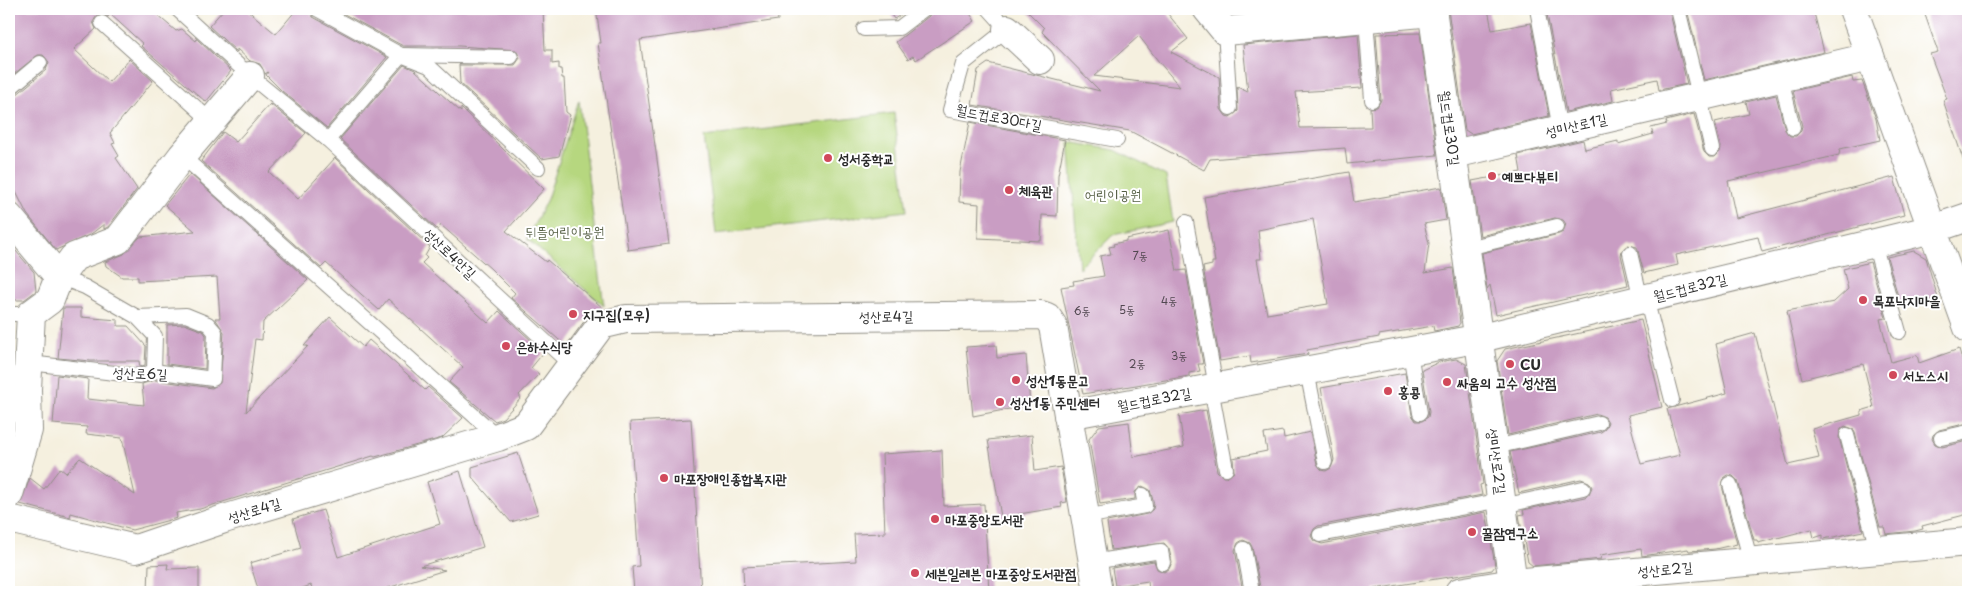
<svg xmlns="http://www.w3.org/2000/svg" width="1977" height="601" viewBox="0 0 1977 601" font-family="'Playpen Sans','Poor Story',sans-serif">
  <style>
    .green { fill: #b6d77f; stroke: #708155 }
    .building { fill: #c99dc3; fill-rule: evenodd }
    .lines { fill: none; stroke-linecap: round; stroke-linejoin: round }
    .service-casing { stroke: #908e85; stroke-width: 16 }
    .minor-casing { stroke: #908e85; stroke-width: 30 }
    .service { stroke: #fff; stroke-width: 14 }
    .minor { stroke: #fff; stroke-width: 28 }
    .poi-dot { fill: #d1495b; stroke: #fff; stroke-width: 2 }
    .labels { text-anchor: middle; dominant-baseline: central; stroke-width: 4; stroke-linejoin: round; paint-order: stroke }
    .number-label { font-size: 11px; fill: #524851 }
    .street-label { font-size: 14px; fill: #2b2b2b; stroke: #fff }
    .poi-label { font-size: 14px; font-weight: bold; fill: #2b2b2b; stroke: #fff; text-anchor: start }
    .park-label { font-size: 14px; fill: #555f44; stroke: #fff }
  </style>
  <rect width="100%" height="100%" fill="#fff"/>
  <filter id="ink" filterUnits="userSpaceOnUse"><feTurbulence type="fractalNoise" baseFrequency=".02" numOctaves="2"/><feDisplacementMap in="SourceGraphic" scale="10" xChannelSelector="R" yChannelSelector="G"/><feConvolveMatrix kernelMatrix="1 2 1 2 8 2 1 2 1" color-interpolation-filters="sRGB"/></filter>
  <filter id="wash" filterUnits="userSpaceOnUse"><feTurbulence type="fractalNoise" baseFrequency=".0096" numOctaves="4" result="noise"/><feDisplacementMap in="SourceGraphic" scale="20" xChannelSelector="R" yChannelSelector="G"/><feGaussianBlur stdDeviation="1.12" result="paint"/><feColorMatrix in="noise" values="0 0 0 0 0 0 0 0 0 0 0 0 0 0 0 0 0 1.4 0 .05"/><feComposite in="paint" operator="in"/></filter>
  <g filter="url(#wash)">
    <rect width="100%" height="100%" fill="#f5f0df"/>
    <!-- green -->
    <g class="green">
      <polygon points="579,100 601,284 604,306 527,239 547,199"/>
      <polygon points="894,113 907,211 716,234 704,137"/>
      <polygon points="1069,142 1115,150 1166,176 1173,222 1113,235 1079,268"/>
    </g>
    <g id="blocks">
      <!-- building -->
      <g class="building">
        <polygon points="9,9 150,9 176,31 182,29 196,41 197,39 231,71 206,102 141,46 143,44 110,14 108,17 103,14 96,17 93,22 96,29 74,49 109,82 129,59 153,81 110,133 115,143 112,144 119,156 116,158 137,189 108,227 104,229 104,224 91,234 56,250 27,214 9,178 9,98 15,96 46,70 49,62 43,55 38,55 9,78"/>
        <polygon points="224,9 246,9 276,34 297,9 308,9 313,17 387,57 327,128 282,91 266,75 268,72 265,74 260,64 250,61 237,49 237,52 209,26"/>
        <polygon points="335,9 543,9 545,50 552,50 552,64 559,63 559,69 561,69 562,78 564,78 566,112 570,115 559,156 542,159 460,83 459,65 515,65 520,58 516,50 459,46 403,46"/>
        <polygon points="596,9 777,9 778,20 640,40 669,244 628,250 598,43 601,43"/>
        <polygon points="887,9 910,9 894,19"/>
        <polygon points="933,9 967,9 975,21 916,60 913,56 908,59 896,42 929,16"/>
        <path d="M1025 9H1164L1188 39 1171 52 1219 77 1221 109 1226 116 1230 117 1238 111 1237 87 1248 92 1243 45 1358 34 1362 88 1296 92 1300 128 1371 127 1370 108 1377 107 1381 100 1376 34 1420 33 1437 155 1347 164 1345 148 1210 159 1204 170 1130 131 972 105 978 70 988 63 1100 91 1042 32 1044 28ZM1139 36 1159 62 1180 87 1094 76Z"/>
        <polygon points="1448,9 1488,9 1492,30 1531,23 1549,116 1471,134 1465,130"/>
        <polygon points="1546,9 1669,9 1687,84 1659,90 1657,79 1611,89 1613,101 1566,112"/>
        <polygon points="1687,9 1813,9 1824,52 1704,80"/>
        <polygon points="1923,9 1968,9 1968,165 1965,165 1943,100 1947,99 1930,54 1938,52"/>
        <polygon points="404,65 415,70 461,112 461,108 544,189 506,231 546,262 547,260 603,308 588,316 566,346 511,298 515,293 491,269 441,225 438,230 340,139"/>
        <polygon points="1852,77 1853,82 1862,81 1876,119 1880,140 1840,149 1839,155 1728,181 1736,218 1894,177 1904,215 1762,252 1758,237 1676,255 1678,265 1644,273 1637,247 1628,245 1622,250 1621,255 1628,285 1496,315 1490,285 1487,289 1482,253 1559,234 1563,232 1566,224 1563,220 1555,218 1480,236 1472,181 1521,172 1518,155 1583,140 1585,149 1618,141 1618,144 1653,134 1651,128 1667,124 1666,121 1694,114 1704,152 1709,157 1715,157 1720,152 1721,147 1715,122 1749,114 1746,102 1776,95 1785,130 1790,136 1796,136 1801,131 1802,126 1793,91"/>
        <polygon points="270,104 306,133 269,172 298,199 335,158 430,247 425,256 427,258 422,263 488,323 499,311 544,352 531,368 539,374 519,395 521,398 503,418 495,421 449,382 463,367 388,299 379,310 326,263 321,268 201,161 223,132 236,142"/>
        <polygon points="970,122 1065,140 1058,175 1057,216 1042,215 1041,241 978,238 979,204 959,202 960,172"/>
        <path d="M1349 172 1354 202 1441 187 1446 220 1424 224 1429 243 1425 273 1453 268 1460 323 1458 326 1434 331 1433 326 1379 335V337L1307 350 1308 354 1251 363 1250 356 1220 361 1203 267 1212 265V262H1215L1204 197ZM1313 219 1328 304 1267 314 1257 259H1261L1258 230Z"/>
        <polygon points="190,174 308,280 263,322 262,340 255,339 246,412 308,346 304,346 330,317 363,347 369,340 425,390 428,387 463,418 442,438 375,457 373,456 200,509 176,513 177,518 132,530 71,513 70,517 20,504 30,478 44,489 60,468 66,473 80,458 135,495 122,438 86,434 87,427 53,424 57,375 88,379 87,399 144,405 142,384 155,380 212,388 220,383 224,332 215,318 220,318 217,277 138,281 138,277 122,277 106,266 105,262 124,254 140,237 195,231 165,205"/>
        <polygon points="1169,230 1177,271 1186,270 1203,364 1198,364 1200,371 1189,373 1189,376 1083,394 1061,287 1074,285 1073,281 1104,276 1100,256 1111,254 1109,247 1114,246 1113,244 1126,241 1126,239"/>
        <polygon points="9,243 34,272 36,291 24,300 9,300"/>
        <polygon points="1914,251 1926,258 1938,298 1901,307 1887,257"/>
        <polygon points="1870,262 1886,318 1880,319 1891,362 1917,355 1919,363 1959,349 1968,380 1968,423 1939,430 1933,435 1932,439 1935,444 1942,447 1968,441 1968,514 1922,526 1923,529 1915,531 1886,534 1884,527 1880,527 1855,433 1853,429 1845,426 1841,429 1839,437 1863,531 1823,539 1823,535 1814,538 1812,529 1758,543 1757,540 1754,540 1738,481 1733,476 1728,475 1724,478 1722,486 1737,544 1715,549 1689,551 1688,549 1642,556 1641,549 1600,555 1601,559 1533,566 1528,562 1519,515 1524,514 1523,510 1585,497 1589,494 1592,487 1589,482 1581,479 1519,493 1510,452 1601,432 1605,429 1608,422 1605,417 1597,414 1508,435 1497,361 1505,349 1641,320 1662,407 1628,415 1641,464 1680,455 1667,409 1727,393 1716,344 1755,333 1788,465 1819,458 1812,429 1861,415 1861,411 1874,407 1863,364 1802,379 1787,311 1834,302 1848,289 1843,269"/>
        <polygon points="63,308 81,308 81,317 118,320 118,326 128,326 146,346 145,365 140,367 139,361 91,361 58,358"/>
        <polygon points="184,324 203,331 206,335 205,369 167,364 167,325"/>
        <polygon points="996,345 997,358 1026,355 1030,405 973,416 966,347"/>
        <polygon points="1456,359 1466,364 1483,484 1480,485 1482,495 1318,526 1314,529 1311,536 1314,541 1322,544 1486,512 1495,566 1492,570 1374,589 1374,592 1261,592 1252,547 1250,543 1243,540 1238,543 1235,550 1243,592 1149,592 1148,581 1115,586 1112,568 1154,561 1157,569 1164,572 1169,569 1172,562 1169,549 1164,543 1111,550 1107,522 1147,514 1153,509 1154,504 1150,490 1142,486 1135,492 1135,499 1100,504 1089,439 1099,426 1129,422 1133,457 1184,447 1179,415 1206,410 1217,471 1223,477 1228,477 1234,472 1233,458 1267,451 1264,434 1283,431 1284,438 1310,432 1317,464 1322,470 1326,471 1331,468 1334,460 1321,388 1405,373 1412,415 1416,421 1422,421 1428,417 1429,412 1422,370 1439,362"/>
        <polygon points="691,419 701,592 634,592 632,567 639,566 630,422"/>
        <polygon points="1032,435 1035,471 1061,467 1067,502 1061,503 1062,507 1001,517 988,440"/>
        <polygon points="942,450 944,506 984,504 989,592 744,592 743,567 856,561 854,534 885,533 882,454"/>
        <polygon points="518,453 538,514 511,522 472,477 472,467"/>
        <polygon points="460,471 483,547 420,566 445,570 375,592 313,592 311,585 292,592 259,592 250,563 301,548 293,519 323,510 338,557 440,524 427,482"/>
        <polygon points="168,564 167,569 199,568 199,589 148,591 149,565"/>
      </g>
    </g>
  </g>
  <g filter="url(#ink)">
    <use href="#blocks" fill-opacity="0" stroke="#908e85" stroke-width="1"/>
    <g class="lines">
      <!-- service casing -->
      <g class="service-casing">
        <g id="service">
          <polyline points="177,9 250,76 328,140 572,366"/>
          <polyline points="317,9 401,55 429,66 538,168"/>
          <polyline points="989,9 1007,29 963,64 950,110 1117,140"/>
          <polyline points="1537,9 1560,129"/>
          <polyline points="1678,9 1712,149"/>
          <polyline points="1366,18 1372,100"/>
          <polyline points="102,23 211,121"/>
          <polyline points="864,29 899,28 924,9"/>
          <polyline points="1225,31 1230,108"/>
          <polyline points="1781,78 1793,128"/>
          <polyline points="9,89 40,63"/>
          <polyline points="328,140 401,55 511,57"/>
          <polyline points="182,156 498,437"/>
          <polyline points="1186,222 1216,387"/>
          <polyline points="1874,243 1899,332"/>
          <polyline points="1468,248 1557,226"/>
          <polyline points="1630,253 1641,300"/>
          <polyline points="1646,298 1672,400"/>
          <polyline points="9,314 31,314"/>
          <polyline points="137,317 155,336 154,371"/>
          <polyline points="1410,352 1420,413"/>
          <polyline points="30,363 140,376 154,371 213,379 215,332 208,324 186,315 137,317 85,287 59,277"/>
          <polyline points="1307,371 1325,462"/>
          <polyline points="1211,388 1226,469"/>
          <polyline points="1847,435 1877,550"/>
          <polyline points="1941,438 1968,432"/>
          <polyline points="1495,447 1599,423"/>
          <polyline points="1730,484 1751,562"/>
          <polyline points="1503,506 1583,488"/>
          <polyline points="1085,517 1145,506 1143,495"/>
          <polyline points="1320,535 1502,500"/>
          <polyline points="1244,549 1252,592"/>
          <polyline points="1093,562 1161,551 1163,563"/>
        </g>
      </g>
      <!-- minor casing -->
      <g class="minor-casing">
        <g id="minor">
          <polyline points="1207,9 1225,31 1433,12"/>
          <polyline points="1432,9 1513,583"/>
          <polyline points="1853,9 1968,328"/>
          <polyline points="1007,29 1040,60"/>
          <polyline points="1454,154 1870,57"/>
          <polyline points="9,217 59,277 50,300 31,314 27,389 28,430 9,494"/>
          <polyline points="59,277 74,257 118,240 182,156 250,76"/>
          <polyline points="1068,415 1481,338 1933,229 1968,217"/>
          <polyline points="9,519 136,549 224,519 498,437 526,426 601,325 626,319 1041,315 1047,317 1053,326 1098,592"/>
          <polyline points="1459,592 1513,583 1968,542"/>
        </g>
      </g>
      <!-- service -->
      <use href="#service" class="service"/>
      <!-- minor -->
      <use href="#minor" class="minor"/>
    </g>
  </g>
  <!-- markers -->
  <g class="poi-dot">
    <circle cx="828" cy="158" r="5"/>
    <circle cx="1492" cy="176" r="5"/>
    <circle cx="1009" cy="190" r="5"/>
    <circle cx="1863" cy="300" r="5"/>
    <circle cx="573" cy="314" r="5"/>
    <circle cx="506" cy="346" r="5"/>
    <circle cx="1510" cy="364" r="5"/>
    <circle cx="1893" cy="375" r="5"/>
    <circle cx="1016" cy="380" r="5"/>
    <circle cx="1447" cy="382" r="5"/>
    <circle cx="1388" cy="391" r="5"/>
    <circle cx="1000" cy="402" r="5"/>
    <circle cx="664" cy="478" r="5"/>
    <circle cx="935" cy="519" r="5"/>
    <circle cx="1472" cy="532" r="5"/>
    <circle cx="915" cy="573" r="5"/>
  </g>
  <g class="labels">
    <!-- number labels -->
    <g class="number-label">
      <text x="1140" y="255">7동</text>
      <text x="1169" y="300">4동</text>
      <text x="1127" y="309">5동</text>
      <text x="1082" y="310">6동</text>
      <text x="1179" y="355">3동</text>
      <text x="1137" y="363">2동</text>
    </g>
    <!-- street labels -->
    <g class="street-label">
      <text transform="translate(999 117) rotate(11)">월드컵로30다길</text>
      <text transform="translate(1576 125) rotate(-13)">성미산로1길</text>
      <text transform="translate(1450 128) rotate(82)">월드컵로30길</text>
      <text transform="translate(450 253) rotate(43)">성산로4안길</text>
      <text transform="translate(1690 287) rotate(-14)">월드컵로32길</text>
      <text transform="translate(886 316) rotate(-1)">성산로4길</text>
      <text transform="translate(140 373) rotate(2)">성산로6길</text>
      <text transform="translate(1154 399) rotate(-11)">월드컵로32길</text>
      <text transform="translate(1497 461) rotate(82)">성미산로2길</text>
      <text transform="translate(254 510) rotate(-17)">성산로4길</text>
      <text transform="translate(1665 569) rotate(-5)">성산로2길</text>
    </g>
    <!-- poi labels -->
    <g class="poi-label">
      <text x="838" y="158">성서중학교</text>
      <text x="1502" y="176">예쁘다뷰티</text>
      <text x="1019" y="190">체육관</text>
      <text x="1873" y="300">목포낙지마을</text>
      <text x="583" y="314">지구집(모우)</text>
      <text x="516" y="346">은하수식당</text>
      <text x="1520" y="364">CU</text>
      <text x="1903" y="375">서노스시</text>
      <text x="1026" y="380">성산1동문고</text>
      <text x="1457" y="382">싸움의 고수 성산점</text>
      <text x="1398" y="391">홍콩</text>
      <text x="1010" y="402">성산1동 주민센터</text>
      <text x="674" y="478">마포장애인종합복지관</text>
      <text x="945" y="519">마포중앙도서관</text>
      <text x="1482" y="532">꿀잠연구소</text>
      <text x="925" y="573">세븐일레븐 마포중앙도서관점</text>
    </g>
    <!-- park labels -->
    <g class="park-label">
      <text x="1113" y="194">어린이공원</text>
      <text x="565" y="231">뒤뜰어린이공원</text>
    </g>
  </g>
  <!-- margin -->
  <rect width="1977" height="601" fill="none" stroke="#fff" stroke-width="30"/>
</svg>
